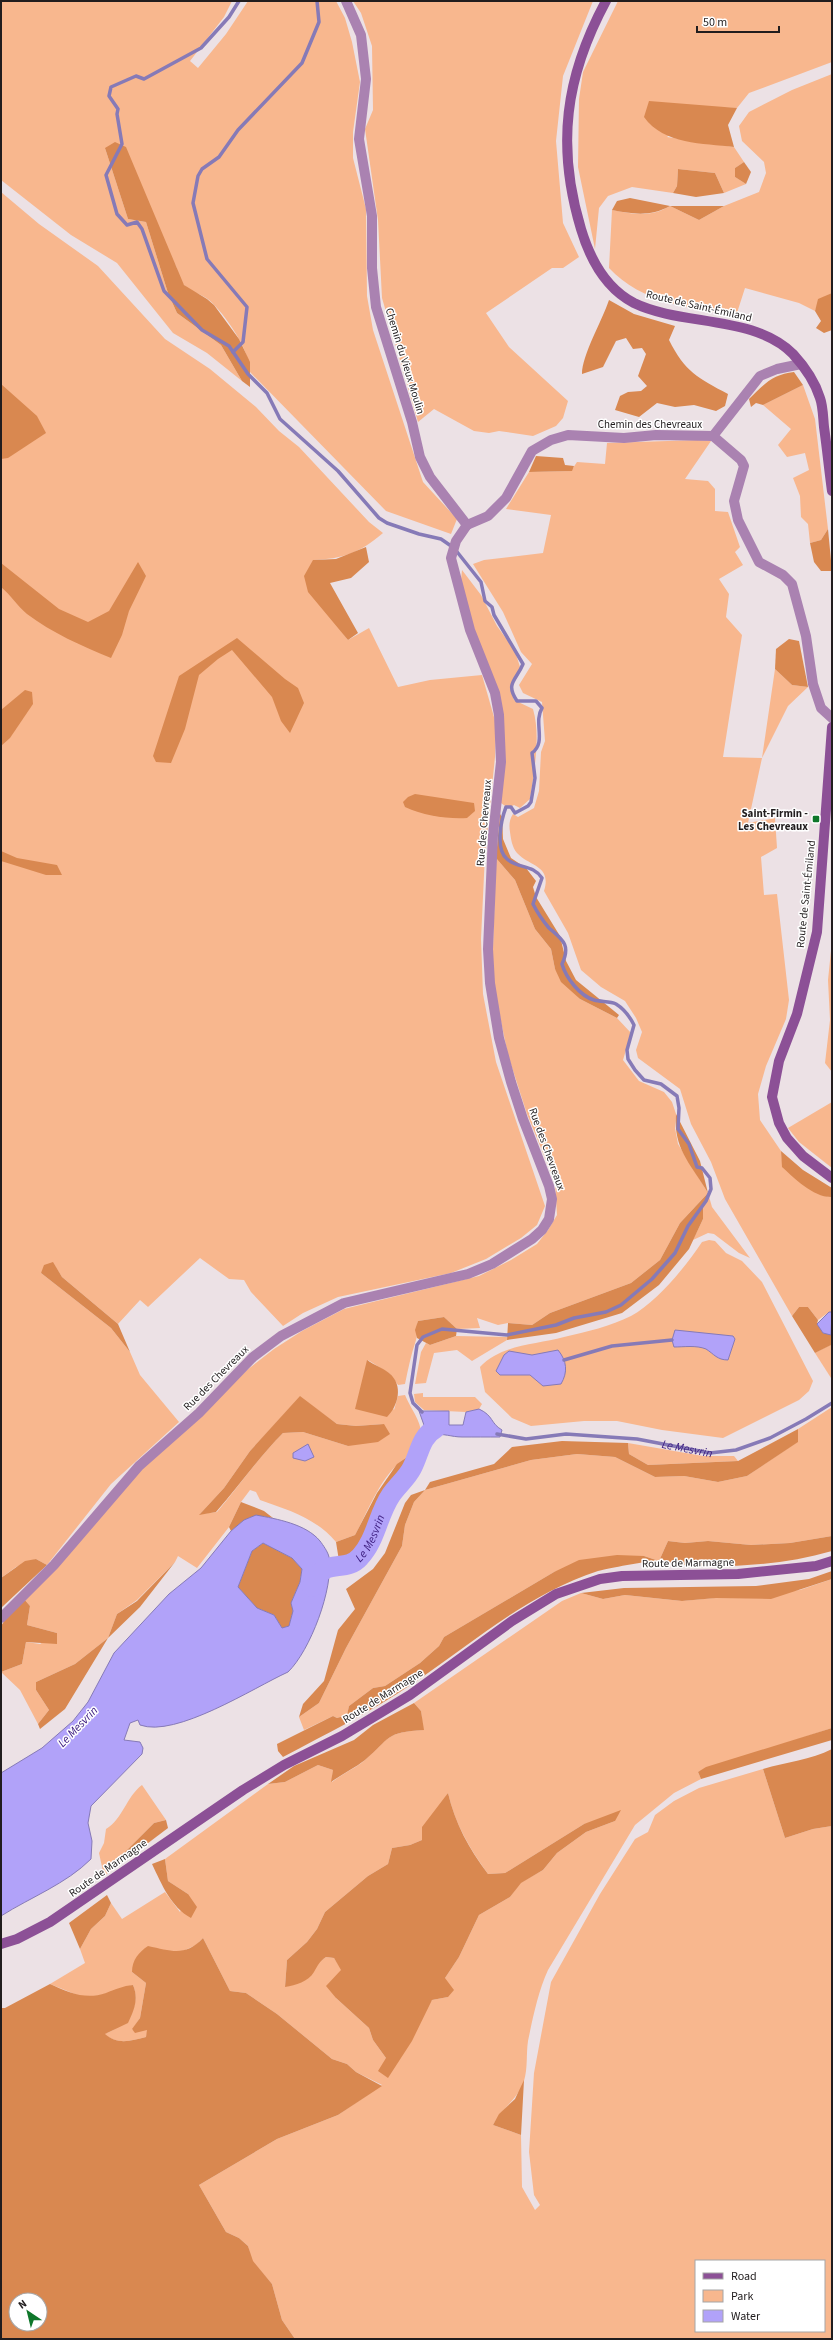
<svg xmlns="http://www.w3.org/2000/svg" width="833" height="2340" viewBox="0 0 833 2340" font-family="'Source Sans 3',sans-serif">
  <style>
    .green { fill: #f8b78e; fill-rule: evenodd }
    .forest { fill: #d98850; fill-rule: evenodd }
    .water { fill: #b1a2f9; stroke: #867ab7; fill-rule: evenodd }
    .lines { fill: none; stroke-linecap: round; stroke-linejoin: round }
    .stream { stroke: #867ab7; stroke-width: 3.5 }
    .river { stroke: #b1a2f9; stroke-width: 20 }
    .street { stroke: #aa82b1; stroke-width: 10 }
    .secondary { stroke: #8c5096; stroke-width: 10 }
    .poi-dot { fill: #0f772a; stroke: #fff; stroke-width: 1.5 }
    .labels { text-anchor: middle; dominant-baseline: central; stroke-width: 3; stroke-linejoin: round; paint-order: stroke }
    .street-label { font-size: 11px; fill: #211d1e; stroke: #fff }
    .poi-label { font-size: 11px; font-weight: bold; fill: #211d1e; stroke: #fff; text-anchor: end }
    .water-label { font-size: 12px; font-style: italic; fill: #3f2082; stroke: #fff }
  </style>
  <rect width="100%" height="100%" fill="#ece1e5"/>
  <!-- green -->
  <g class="green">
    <path d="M1 1H232L224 17 190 61 198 68 226 34 248 1H336L345 18 352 42 360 82 353 132V158L366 209 367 296 373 330 423 482 457 519 451 534 386 511 250 372C250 350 225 314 209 300 202 294 191 292 185 286 180 282 178 272 176 266L105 148 128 219 146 222 168 293 177 313 221 345 242 381 207 353 173 333 117 263 71 235 1 180Z"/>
    <polygon points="353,1 593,1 563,76 556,141 563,223 579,257 563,268 552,268 486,313 509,347 568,401 563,418 556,426 533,436 499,431 489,433 474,431 434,409 418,422 382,298 378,220 365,129 373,110 372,46 361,13"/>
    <polygon points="618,1 832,1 832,62 749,93 737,108 701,107 667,137 734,147 744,162 735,168 735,177 746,184 724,193 715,173 678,169 677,186 673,193 632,187 608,196 599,208 595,249 578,167 579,99 583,72"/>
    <path d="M832 74V293L819 300 815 311 799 303 745 288 736 316C689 308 642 303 609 268L612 210C633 214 650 218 670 206L699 220 724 206 759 192 766 173 764 162 742 141 739 126 749 112 792 90Z"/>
    <path d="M1 192 39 224 98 266 165 339 210 369 256 407 279 431 299 447 369 522 383 533C360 553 342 559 313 560L336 624 348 640 369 628 398 687 430 680 482 675 496 724 495 757 485 854 481 939 483 994 496 1062 545 1206 537 1225 521 1238 486 1259 451 1273 338 1297 303 1313 283 1326 251 1292 244 1280 229 1279 200 1258 148 1307 140 1300 118 1324 62 1277 53 1263 41 1273 111 1328 130 1352 140 1375 179 1422 111 1484 47 1565 36 1559 16 1567 1 1578Z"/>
    <polygon points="803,385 815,419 828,529 821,540 810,543 808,524 801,517 800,496 793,478 809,470 805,453 787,457 778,445 791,429 763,405"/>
    <path d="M698 440 711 441 685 479 708 481 715 489V511L728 512 740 547 735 552 743 565 719 579 729 594 726 617 742 635 723 757 762 758 775 669 792 685 808 687 788 706 762 758 748 823 775 818 777 848 761 857 764 895 777 894 789 1000 786 1019 766 1066 758 1094 760 1120 781 1151 782 1161 828 1197H832V1312H829L818 1320 808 1307H799L792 1316 725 1199 711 1162 691 1124 680 1089 638 1058 636 1050 642 1032 636 1018 625 1001 601 987 581 970 568 933 544 891C552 865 530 867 517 853 512 847 511 839 510 832 509 826 509 820 513 814L518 817 534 808 539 791 541 752 545 741 542 702 523 693 519 685 532 664 521 652 503 612 473 564 484 560 543 553 551 515 506 509 529 472 571 471 577 462 605 464 607 443Z"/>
    <path d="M462 570 481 595 497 626 515 651 520 667C515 680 509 686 514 700L533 709C541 736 534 772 530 799L520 808 514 805 508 808 501 803 504 723 473 625 461 580Z"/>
    <path d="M496 858 515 880 535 929 551 949 555 969 580 999 617 1018 631 1033 623 1060 639 1081 664 1092 672 1102 676 1114 675 1128 678 1144 708 1193 712 1207 750 1258 739 1253 714 1234 708 1233 693 1240 703 1219V1207L707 1194 680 1223 660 1260 631 1283 550 1313 532 1325 508 1323 498 1325 477 1318 480 1328 457 1329 444 1317 418 1321C416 1328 418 1334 416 1340 411 1355 408 1369 405 1384L398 1385 390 1374 368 1360 394 1410 398 1396 405 1395C410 1408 423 1423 421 1437 419 1450 406 1457 398 1464 379 1481 367 1513 355 1535L336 1542C316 1518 288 1510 260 1500L256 1492 250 1490 241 1502 229 1527 197 1568 178 1556 175 1562 137 1600 117 1614 108 1638 75 1664 36 1682V1690L49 1710 38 1724 20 1690 1 1672 22 1664 26 1642 40 1644 57 1633 27 1625 30 1606 24 1599 140 1471 247 1370 274 1349 302 1331 344 1309 479 1276 511 1260 537 1244 548 1230 557 1215 555 1182 527 1114 508 1055 492 978ZM300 1397 337 1424 356 1426 384 1424 348 1446 303 1432 283 1433C259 1457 239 1486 217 1512L200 1514 224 1488 250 1451Z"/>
    <polygon points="832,941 832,1072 825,1063 830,1020 828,980"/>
    <polygon points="832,1102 832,1168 799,1142 788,1128"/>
    <path d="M709 1240 715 1241 726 1253 742 1261 762 1282 813 1381 809 1391 799 1400 723 1438 662 1430 617 1421H584L531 1426 512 1418 485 1392 480 1367C502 1344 535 1345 564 1337 586 1332 611 1326 631 1316 657 1302 686 1266 702 1242Z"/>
    <polygon points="456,1336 507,1337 507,1340 472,1361 457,1350 434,1353 426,1383 415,1384 421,1352 426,1343 430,1345"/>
    <polygon points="832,1344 832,1378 831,1378 815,1353"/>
    <polygon points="423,1393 423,1397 475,1397 482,1404 479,1409 466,1412 424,1410 415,1402 414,1394"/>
    <polygon points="832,1407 832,1536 790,1543 751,1545 708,1541 685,1543 668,1541 659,1561 644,1556 554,1572 444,1637 439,1646 420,1663 385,1686 373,1688 349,1706 347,1715 337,1718 333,1716 304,1730 299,1717 319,1703 346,1648 402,1546 405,1525 414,1502 425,1490 531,1460 577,1454 615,1457 655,1477 684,1476 718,1482 747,1476 797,1442 798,1429"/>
    <polygon points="628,1443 703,1456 734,1456 738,1461 648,1465 629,1454"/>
    <path d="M832 1579V1728L698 1772 701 1779 674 1793 635 1825 548 1970C538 1992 533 2017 528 2041 526 2054 528 2068 524 2081 518 2099 502 2108 493 2125L521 2135 522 2187 535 2210 540 2205 534 2195 529 2152 534 2073 551 1982 600 1894 635 1839 648 1832 655 1815 674 1801 699 1788 763 1769 785 1838 813 1829 832 1826V2339H295L282 2320 272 2284 252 2261 248 2246 239 2238 226 2232 199 2185 277 2139 338 2115 382 2085 356 2072 347 2064 332 2059 277 2014 246 1993 230 1991 203 1938 196 1945 181 1952 169 1951 132 1972 146 1983 140 2018 132 2030H148L146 2037C131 2041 117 2045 104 2034 125 2027 142 2007 133 1985L95 1997H82L50 1984 85 1963 80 1949 91 1929 105 1916 111 1903 122 1919 165 1892 180 1912 188 1894 168 1881 165 1859 268 1784 285 1782 318 1765 333 1770 332 1782C342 1774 356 1768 365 1760 390 1738 386 1732 423 1730L421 1711 414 1703 562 1601 581 1593 603 1599 625 1595 682 1601 800 1590ZM448 1793C455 1824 470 1849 488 1874L505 1873 584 1824 615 1821 586 1832 557 1853 543 1870 520 1883 510 1897 479 1915 459 1957 445 1978 448 1997 432 2000 386 2058 373 2040 369 2028 336 1998 342 1970 334 1958 326 1957 285 1987 287 1960 307 1942 317 1929 325 1912 368 1876 388 1864 392 1848 410 1845 422 1840ZM696 2261H824V2331H696Z"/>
    <path d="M142 1785 166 1820 154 1823 122 1855 119 1865 104 1876 99 1853 104 1843 106 1829C123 1819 126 1797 142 1785Z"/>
  </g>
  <!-- forest -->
  <g class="forest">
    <path d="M649 101 737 108 728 125 734 147C703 143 664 145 644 117Z"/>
    <polygon points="115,142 126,147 184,285 207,299 214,305 239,339 250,362 250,387 242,381 221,345 177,313 168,293 146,222 128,219 105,148"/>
    <polygon points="744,162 751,172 746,184 735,177 735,168"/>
    <polygon points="678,169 715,173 724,193 696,197 673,193 677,186"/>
    <path d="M630 198 670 206H724L699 220 670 206C650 217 633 214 612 210L617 201Z"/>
    <polygon points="832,293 832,330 824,333 816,328 821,321 815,311 818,299"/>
    <path d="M609 300 634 314 675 326 669 340C685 372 698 378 728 394L725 406 716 411 694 405 675 407 657 403 639 417 615 410 620 396 628 392 641 391 647 386 638 376 646 354 642 348 633 349 626 338 616 341 603 367 582 374C582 355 602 321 609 300Z"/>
    <path d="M794 372 803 385 763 405 756 403 751 407 749 399C763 385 773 374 794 372Z"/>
    <polygon points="1,384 37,416 46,433 8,458 1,459"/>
    <polygon points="536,456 563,458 565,465 574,466 572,471 529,472"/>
    <polygon points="828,529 832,571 821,571 814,562 810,543 821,540"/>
    <polygon points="366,547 369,562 351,578 330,583 358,633 348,640 308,592 304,576 313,560 336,559"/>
    <path d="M138 562 146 576 129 611 122 635 111 658C82 646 52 633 27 614 17 606 11 595 1 587V563L59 609 88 622 109 611Z"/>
    <polygon points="237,638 285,679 298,688 304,703 290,733 281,721 272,697 232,650 218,659 199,675 185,729 171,763 156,762 153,756 179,676"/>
    <polygon points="789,639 799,641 808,687 792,685 775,669 776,649"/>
    <polygon points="25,690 32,692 33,704 10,738 1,746 1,710"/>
    <path d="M415 794 474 803 475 811 467 818C447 819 424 816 405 807L403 802 408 797Z"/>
    <polygon points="500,814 502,817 503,839 511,858 526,868 536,881 533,887 536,897 560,936 566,961 576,980 619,1015 617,1018 580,999 561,982 555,969 551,949 535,929 515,880 496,858"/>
    <polygon points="1,851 17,858 57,865 62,875 46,875 1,861"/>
    <path d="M676 1114 700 1161 708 1193 703 1207V1219L689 1249 659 1285 622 1313 556 1333 507 1340 508 1323 532 1325 550 1313 631 1283 660 1260 680 1223 708 1193C691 1164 673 1149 676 1114Z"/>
    <path d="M781 1151 803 1170 832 1188V1197C814 1198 794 1178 782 1167Z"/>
    <polygon points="53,1262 62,1277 118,1324 130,1352 111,1328 41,1273 44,1265"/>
    <polygon points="799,1307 808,1307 818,1320 817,1324 823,1333 832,1335 831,1345 815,1353 792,1316"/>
    <polygon points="444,1317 457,1329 456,1336 430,1345 417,1338 415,1330 418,1321"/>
    <path d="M367 1360C374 1365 383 1368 389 1373 404 1385 398 1406 387 1417L355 1409Z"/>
    <path d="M300 1396 337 1424 356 1426 384 1424 390 1434 378 1442 348 1446 303 1432 283 1433C259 1457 239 1486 216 1512L199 1515 224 1488 250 1451Z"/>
    <polygon points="798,1429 798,1442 747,1476 718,1482 684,1476 655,1477 615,1457 577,1454 531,1460 425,1490 414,1502 405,1525 402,1546 346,1648 319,1703 299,1717 303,1704 324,1681 338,1630 355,1609 346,1589 373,1569 385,1553 405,1503 411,1495 425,1490 430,1482 494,1464 512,1447 562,1441 628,1443 629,1454 648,1465 738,1461"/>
    <path d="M421 1438 420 1457C392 1485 365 1523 360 1564L350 1571H343L340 1567 336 1542 355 1535 377 1493 397 1464 410 1455Z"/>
    <path d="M241 1502 264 1511 273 1518C250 1514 248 1517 231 1531L229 1527Z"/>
    <path d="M832 1536V1551C787 1564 741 1567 694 1566 683 1566 672 1562 661 1561 649 1560 610 1568 598 1571 527 1594 473 1643 412 1684 371 1712 326 1734 283 1757L278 1751 277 1744 333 1716 337 1718 347 1715 349 1706 373 1688 385 1686 420 1663 439 1646 444 1637 554 1572 579 1560 617 1555 644 1556 659 1561 668 1541 685 1543 708 1541 751 1545 790 1543Z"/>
    <polygon points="263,1543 292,1558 302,1569 300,1582 291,1603 293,1611 289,1626 282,1628 274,1615 257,1608 238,1587 252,1551"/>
    <polygon points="36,1559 47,1565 1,1608 1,1578 25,1561"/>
    <polygon points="175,1562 140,1607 108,1638 65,1709 40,1729 38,1724 49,1710 36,1690 36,1682 75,1664 108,1638 117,1614 137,1601"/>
    <polygon points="832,1571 832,1579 771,1599 716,1598 682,1601 625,1595 603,1599 581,1593 624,1588 756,1586 809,1579"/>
    <polygon points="24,1599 30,1606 27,1625 57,1633 57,1644 26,1642 22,1664 1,1672 1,1626 10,1612"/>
    <path d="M414 1703 421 1711 424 1730C385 1732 391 1738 365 1760 355 1768 342 1774 331 1782L333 1770 318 1765 285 1782 268 1784 294 1766 354 1740 373 1725Z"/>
    <polygon points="832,1728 832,1740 701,1779 698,1772 706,1767"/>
    <path d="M832 1749V1826L813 1829 785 1838 763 1769C786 1762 811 1760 832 1749Z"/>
    <path d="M448 1793C455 1823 469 1849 488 1874L505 1873 584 1824 621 1810 615 1821 586 1832 557 1853 543 1870 521 1883 510 1897 479 1915 459 1957 445 1978 454 1990 448 1997 432 2000 412 2041 388 2078 378 2071 386 2058 373 2040 369 2028 336 1998 326 1986 341 1970 334 1958 326 1957C319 1962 318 1965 314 1972 308 1982 296 1985 285 1987L287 1960 307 1942 317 1929 325 1912 368 1876 388 1864 392 1848 410 1845 422 1840V1827Z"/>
    <polygon points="166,1820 168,1828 119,1865 122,1855 154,1823"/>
    <path d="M165 1859 168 1881 188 1894 197 1907 191 1918C171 1907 162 1885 152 1864Z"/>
    <polygon points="107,1895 111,1903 105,1916 91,1929 80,1949 69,1923"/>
    <path d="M203 1938 230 1991 246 1993 277 2014 332 2059 347 2064 356 2072 382 2086 338 2115 277 2139 199 2185 226 2232 239 2238 248 2246 253 2261 272 2284 282 2320 295 2339H1V2008H5L50 1984C69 1993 86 2000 106 1993 116 1989 123 1986 133 1985 139 1999 134 2010 128 2023L105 2034C117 2045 131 2041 146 2037L147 2030 135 2033 132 2029 140 2018 146 1983 132 1972C132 1960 139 1952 148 1946 172 1951 185 1957 203 1938ZM16 2300H40V2324H16Z"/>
    <polygon points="524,2080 521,2135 493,2125 499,2114 515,2099"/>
  </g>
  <!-- water -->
  <g class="water">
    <polygon points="829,1312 832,1312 831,1335 823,1333 817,1324"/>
    <path d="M675 1330 733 1336 735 1339 728 1360C717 1360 714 1354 706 1349 696 1345 684 1347 674 1347L672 1340Z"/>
    <path d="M558 1350C567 1361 568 1372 561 1384L543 1386 530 1375H500L496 1371 504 1355 509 1351 532 1355Z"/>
    <path d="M479 1409C494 1416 490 1423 502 1430L500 1437C487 1437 474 1437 462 1437 451 1437 444 1433 433 1435L425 1428 419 1411H449V1425H463L466 1412Z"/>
    <polygon points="308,1444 314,1457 305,1461 293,1458 293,1453"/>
    <path d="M256 1515C277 1519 306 1524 320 1541 323 1545 328 1552 329 1557 334 1588 310 1651 288 1672 253 1688 176 1738 140 1725L138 1720 130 1723 124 1740 140 1742 143 1748 142 1754 91 1806 88 1823 92 1841 91 1859C66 1884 31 1897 1 1916V1773L42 1748 73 1721 88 1702 114 1653 169 1594 201 1568 231 1531 244 1520ZM263 1543 292 1558 302 1569 300 1582 291 1603 293 1611 289 1626 282 1628 274 1615 257 1608 238 1587 252 1551Z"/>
  </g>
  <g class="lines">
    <!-- stream -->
    <g class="stream">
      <path d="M239 1 229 17 201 48 144 79 136 76 111 87 109 96 118 109 117 114 122 144 106 175 117 214 127 225 137 222 142 229 164 291 202 330 229 346 248 374 267 393 280 419 338 471 379 518 387 523 419 534 441 539 454 548 481 582 485 601 492 607 494 615 523 664C516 681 505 683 517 701H536L542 708C533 723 547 742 532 753L535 778 531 802 528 806 515 813 511 807H506C501 820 495 849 507 859 518 869 533 864 542 878L533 904C537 912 543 921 549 928 563 940 571 945 562 964 566 978 580 996 594 1000 601 1002 610 1001 616 1004 624 1009 630 1017 634 1025L627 1050 628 1059 635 1070 644 1080 661 1084 677 1096 679 1108 678 1129 689 1144 697 1167 702 1168 710 1178 711 1189 706 1201 688 1226 675 1253 652 1279 621 1305 606 1312 574 1318 556 1325 507 1335 442 1329 423 1337 417 1345 410 1393 413 1403 422 1412"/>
      <polyline points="233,352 243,342 247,307 207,259 193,203 198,176 202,169 219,157 238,130 302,63 319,22 317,1"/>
      <polyline points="564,1360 612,1346 672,1340"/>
      <path id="s1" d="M497 1434 526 1439 566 1434 637 1439 710 1453 736 1450 770 1438 806 1419 832 1403"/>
    </g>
    <!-- river -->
    <path class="river" id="s2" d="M312 1587C324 1554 344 1575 360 1557 376 1540 378 1514 391 1495 397 1486 407 1478 412 1468 420 1453 420 1437 436 1428"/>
    <!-- street -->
    <g class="street">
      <polyline points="346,1 361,35 366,79 359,139 372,216 372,268 376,307 412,422 420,457 430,477 467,525"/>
      <polyline points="713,436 760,376 777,369 801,364"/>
      <polyline points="467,525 488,516 506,498 532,451 551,440 568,435 624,438 656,435 713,436 741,460 744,466 734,501 738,520 759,562 783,575 792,584 806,636 813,684 821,708 832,718"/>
      <polyline points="1,1618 54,1565 139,1466 199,1413 253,1357 281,1336 344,1303 468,1274 492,1264 532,1239 542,1230 549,1219 552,1199 549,1186 523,1119 511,1082 499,1038 490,983 488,949 493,835 501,762 499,715 495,693 470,630 451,558 456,541 467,525"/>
    </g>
    <!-- secondary -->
    <g class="secondary">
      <path d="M606 1C565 77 556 146 581 229 590 259 605 288 634 303 681 326 755 315 793 354 804 366 815 382 820 398 823 406 823 417 824 427 827 448 829 469 832 491"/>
      <polyline points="832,727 817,932 797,1014 779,1061 772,1097 779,1123 787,1138 803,1156 832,1178"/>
      <polyline points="1,1944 17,1939 50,1922 243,1790 284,1765 342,1736 410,1695 512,1621 556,1594 600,1579 622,1576 738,1574 816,1566 832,1561"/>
    </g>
  </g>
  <!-- markers -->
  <rect class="poi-dot" x="812" y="815" width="8" height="8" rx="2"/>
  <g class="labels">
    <!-- street labels -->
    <g class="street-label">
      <text transform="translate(699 306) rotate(13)">Route de Saint-Émiland</text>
      <text transform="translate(405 361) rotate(73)">Chemin du Vieux Moulin</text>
      <text x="650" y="424">Chemin des Chevreaux</text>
      <text transform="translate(484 823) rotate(-85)">Rue des Chevreaux</text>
      <text transform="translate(806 894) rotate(-84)">Route de Saint-Émiland</text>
      <text transform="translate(547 1149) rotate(70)">Rue des Chevreaux</text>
      <text transform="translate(216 1378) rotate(-45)">Rue des Chevreaux</text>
      <text transform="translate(688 1563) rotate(-1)">Route de Marmagne</text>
      <text transform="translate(383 1696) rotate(-32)">Route de Marmagne</text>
      <text transform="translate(108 1868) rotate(-35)">Route de Marmagne</text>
    </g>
    <!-- poi labels -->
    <g class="poi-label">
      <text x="808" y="813">Saint-Firmin -<tspan x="808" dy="13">Les Chevreaux</tspan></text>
    </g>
    <!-- water labels -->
    <g class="water-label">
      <text stroke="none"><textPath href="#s1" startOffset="192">Le Mesvrin</textPath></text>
      <text stroke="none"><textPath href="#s2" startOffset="82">Le Mesvrin</textPath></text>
      <text transform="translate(78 1727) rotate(-46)">Le Mesvrin</text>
    </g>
  </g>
  <!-- border -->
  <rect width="833" height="2340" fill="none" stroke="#211d1e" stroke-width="4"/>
  <!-- legend -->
  <rect x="695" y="2260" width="130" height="72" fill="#ffffff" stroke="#a6a5a5"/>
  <rect x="703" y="2273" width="20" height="6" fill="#8c5096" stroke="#a6a5a5"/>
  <text x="731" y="2280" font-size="12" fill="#211d1e">Road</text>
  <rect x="703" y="2290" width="20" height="12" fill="#f8b78e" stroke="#a6a5a5"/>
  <text x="731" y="2300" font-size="12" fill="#211d1e">Park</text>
  <rect x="703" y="2310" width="20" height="12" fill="#b1a2f9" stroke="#a6a5a5"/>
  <text x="731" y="2320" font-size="12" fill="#211d1e">Water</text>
  <!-- north arrow -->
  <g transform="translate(28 2312) rotate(325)"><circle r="19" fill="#ffffff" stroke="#a6a5a5"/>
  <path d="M0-3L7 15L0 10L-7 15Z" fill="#0f772a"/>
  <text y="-6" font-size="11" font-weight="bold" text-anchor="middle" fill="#211d1e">N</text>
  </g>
  <!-- scale -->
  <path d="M697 26v6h82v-6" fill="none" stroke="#211d1e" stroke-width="2"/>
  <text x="703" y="26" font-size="12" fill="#211d1e" stroke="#ffffff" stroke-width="3" paint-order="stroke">50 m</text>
</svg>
